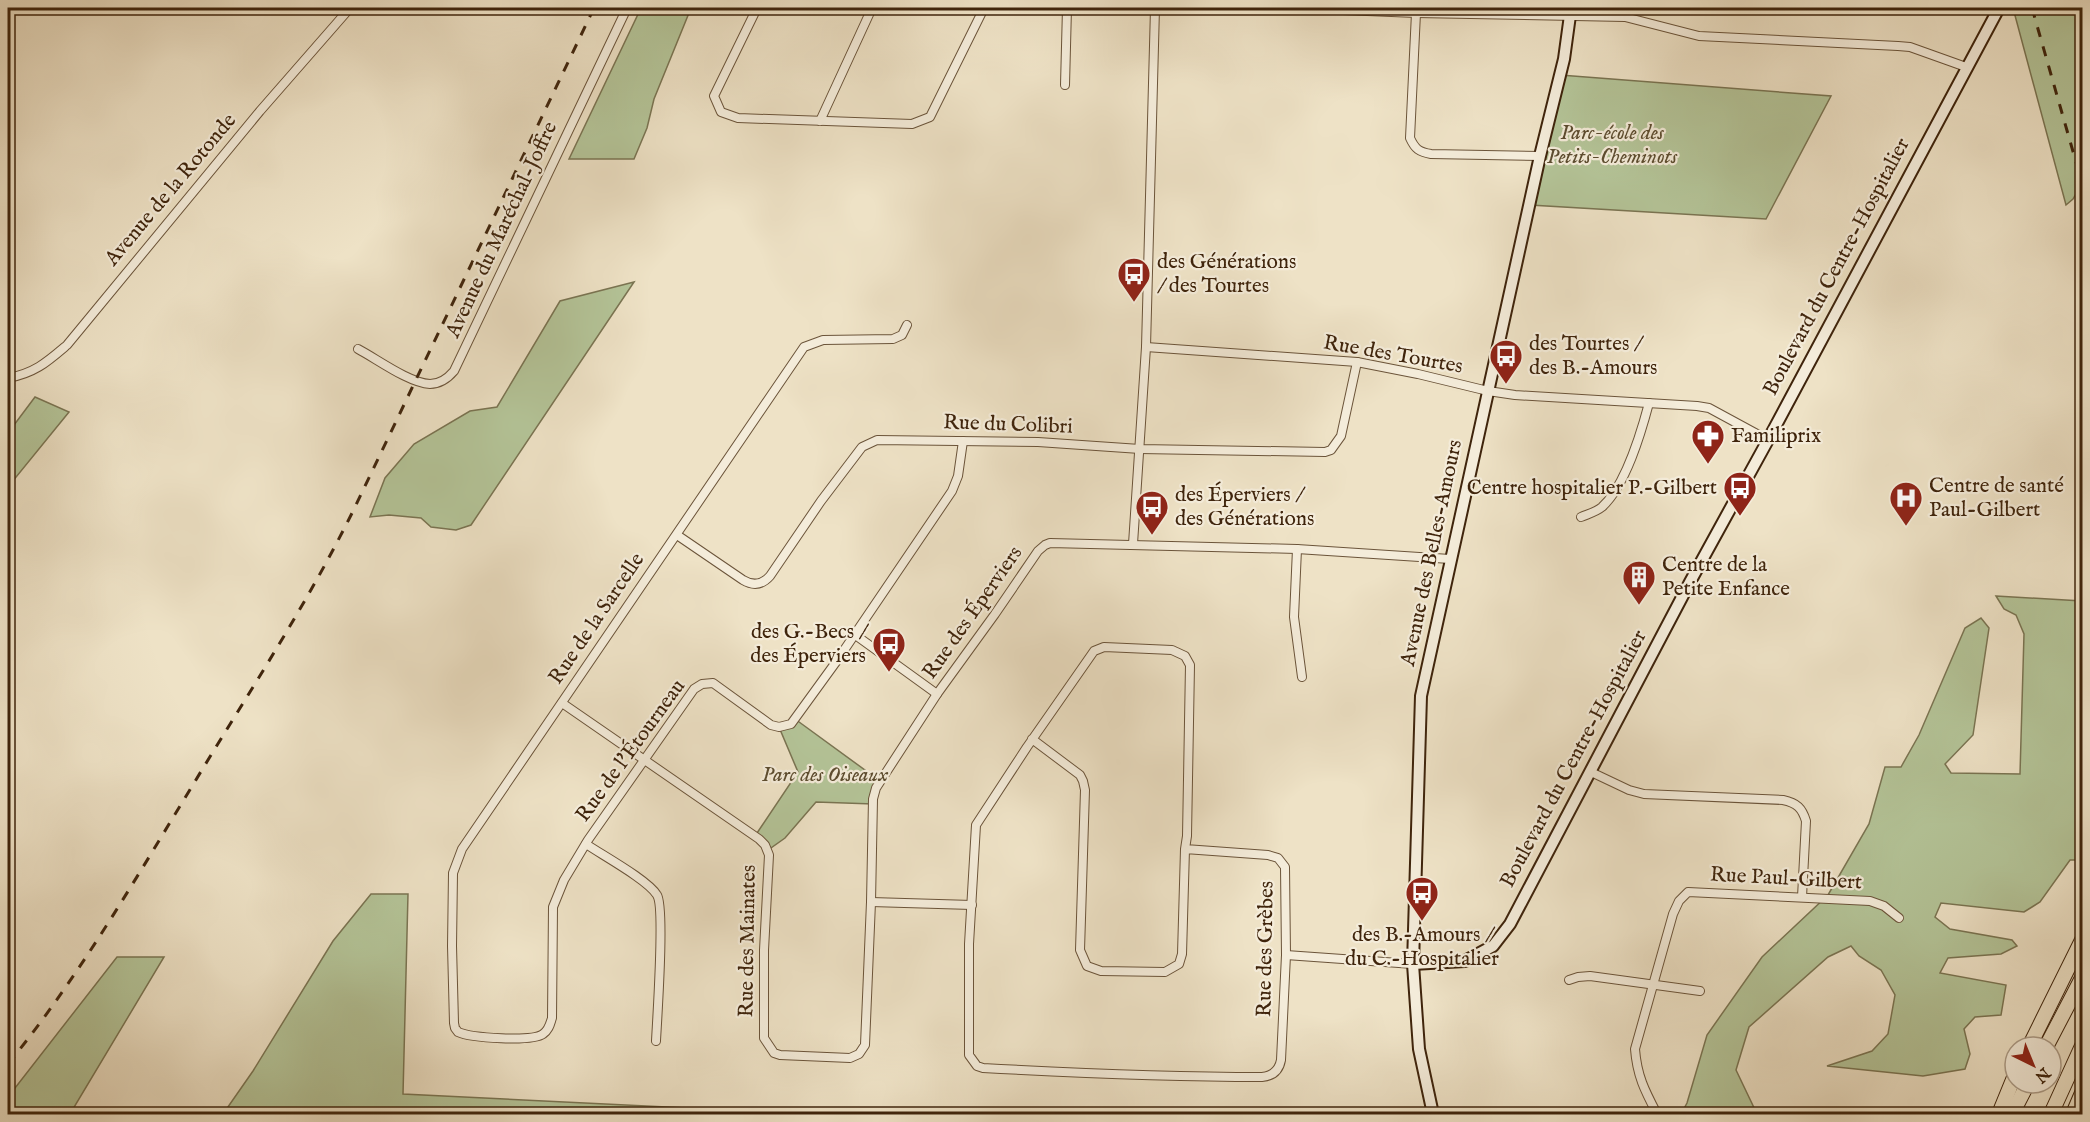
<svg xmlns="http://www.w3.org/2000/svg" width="2090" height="1122" viewBox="0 0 2090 1122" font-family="'IM FELL English',serif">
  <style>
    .green { fill: #b4c498; stroke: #7a7452; stroke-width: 1.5 }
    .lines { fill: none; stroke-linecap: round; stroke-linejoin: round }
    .street-casing { stroke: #6b543a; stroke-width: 10 }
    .secondary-casing { stroke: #3f240c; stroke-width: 14 }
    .highway-casing { stroke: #3f240c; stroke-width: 16 }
    .street { stroke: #f4ecda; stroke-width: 8 }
    .secondary { stroke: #f4ecda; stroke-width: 10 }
    .highway { stroke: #eee2c6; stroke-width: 14 }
    .rail { stroke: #3f240c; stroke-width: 3; stroke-dasharray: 10 10; stroke-linecap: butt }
    .labels { text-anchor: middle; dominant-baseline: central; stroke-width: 4.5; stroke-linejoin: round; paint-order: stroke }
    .park-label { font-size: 21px; font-style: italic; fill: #5c4c2f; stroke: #f4ecda }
    .street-label { font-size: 21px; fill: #3f240c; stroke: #f4ecda }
    .poi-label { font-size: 21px; fill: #3f240c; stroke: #f4ecda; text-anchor: start }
  </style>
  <rect width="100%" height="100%" fill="#eee2c6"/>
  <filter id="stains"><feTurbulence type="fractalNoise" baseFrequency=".00333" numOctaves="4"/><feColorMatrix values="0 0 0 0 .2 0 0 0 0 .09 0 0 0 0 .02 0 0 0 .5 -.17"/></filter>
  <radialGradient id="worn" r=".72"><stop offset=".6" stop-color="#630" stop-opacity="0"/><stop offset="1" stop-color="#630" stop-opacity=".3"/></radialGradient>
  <!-- green -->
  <g class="green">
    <polygon points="641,8 691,8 654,99 647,128 634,159 569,159"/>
    <polygon points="2013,8 2082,8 2082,183 2073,199 2066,205"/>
    <polygon points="1560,75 1831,96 1766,219 1530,205"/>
    <polygon points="634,282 471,525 456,530 431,527 421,518 389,515 370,517 385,478 414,444 470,411 497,407 560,301"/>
    <polygon points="35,397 69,412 8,487 8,433"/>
    <polygon points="1996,596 2082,601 2082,860 2070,860 2040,902 2024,912 1941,903 1935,917 1950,929 2012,940 2017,946 2001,954 1948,958 1940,973 2006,985 2001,1015 1975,1017 1964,1029 1970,1054 1965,1069 1923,1076 1827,1066 1872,1051 1888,1034 1895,995 1881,970 1859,956 1851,946 1828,957 1749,1027 1736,1070 1757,1114 1681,1114 1687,1103 1707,1035 1762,957 1828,895 1869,824 1885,767 1901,767 1919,735 1965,628 1981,618 1989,628 1973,735 1945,764 1951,773 2020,774 2024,634 2016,615 2004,609"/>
    <polygon points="795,719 880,781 873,804 816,802 785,838 768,850 755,836 798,772 779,727"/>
    <polygon points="371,894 408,894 403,1094 807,1114 223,1114 253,1071 333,941"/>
    <polygon points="117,957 164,957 70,1114 8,1114 8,1097"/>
  </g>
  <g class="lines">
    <!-- street casing -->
    <g class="street-casing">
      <g id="street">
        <polyline points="757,8 714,96 721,112 738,118 912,124 930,117 984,8"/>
        <polyline points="1294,8 1416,13 1625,17 1699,36 1898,46 1910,47 1966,67"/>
        <path d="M1416 13 1410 138C1415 149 1419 152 1431 154L1540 156"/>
        <polyline points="1065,85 1067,8"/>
        <polyline points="820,121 872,8"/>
        <path d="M907 325 902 335 893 339 823 340 804 347 462 849 453 873 452 946 454 1023 455 1028 458 1032C471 1038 532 1042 543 1034 549 1030 550 1024 552 1018L553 907 564 880 588 840 694 689 702 684 713 683 771 725 779 727 791 724 836 662 952 491 958 476 963 441"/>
        <polyline points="1146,347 1357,362 1418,374 1488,391 1515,395 1697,406 1709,408 1768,440"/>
        <path d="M358 349C377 359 409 383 430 384 440 384 448 378 454 371L627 8"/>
        <path d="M8 378C35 373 47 362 67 345L260 111 350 8"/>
        <path d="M1581 517C1588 514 1596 512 1602 507 1626 485 1641 433 1649 403"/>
        <path d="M677 535 743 580C753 586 762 585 770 576L821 501 862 447 877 440 1038 442 1140 449 1325 452 1331 450 1341 436 1357 362"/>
        <polyline points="1133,544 1146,347 1155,8"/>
        <polyline points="1297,549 1294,617 1302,677"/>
        <polyline points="854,634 937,694"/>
        <polyline points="562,703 759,839 765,845 769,855 764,950 764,1038 774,1053 780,1055 850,1058 859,1054 865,1045 871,902 873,799 876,788 937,694 995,614 1038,551 1045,545 1050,543 1297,549 1450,559"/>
        <path d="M1032 739 1080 775 1083 781 1085 790 1080 950 1087 966 1101 971 1165 972 1179 964 1182 954 1185 849 1187 836 1190 665 1185 656 1172 650 1104 647 1094 651 1027 747 976 825 969 944V1055L977 1066 983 1068C1076 1073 1169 1077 1262 1077 1272 1076 1279 1071 1281 1060L1286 955 1285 867 1278 858 1268 855 1185 849"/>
        <path d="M1591 772 1629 790 1644 794 1783 800C1797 803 1802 808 1806 821L1802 897"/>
        <path d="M586 844C602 855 648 880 657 895 665 907 657 1020 656 1041"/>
        <polyline points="871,902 972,905"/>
        <polyline points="1286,955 1413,964"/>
        <polyline points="1569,980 1578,977 1590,976 1700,991"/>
        <path d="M1657 1114C1645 1091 1637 1076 1635 1049L1673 914 1679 901 1688 892 1870 901 1884 906 1899 918"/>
      </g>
    </g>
    <!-- secondary casing -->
    <g class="secondary-casing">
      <g id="secondary">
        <polyline points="1413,964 1465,961 1493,946 1510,924 1690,582 1768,440 1999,8"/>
        <polyline points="1433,1114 1419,1049 1413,964 1421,696 1540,156 1564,59 1571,8"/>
      </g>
    </g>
    <!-- highway casing -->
    <g class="highway-casing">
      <g id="highway">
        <polyline points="2029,1047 2082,940"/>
        <polyline points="2046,1047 2082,978"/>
        <polyline points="1999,1114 2015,1075"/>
        <polyline points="2012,1114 2028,1083"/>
        <polyline points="2051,1114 2082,1046"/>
        <polyline points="2073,1114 2082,1093"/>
      </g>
    </g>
    <!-- street -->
    <use href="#street" class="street"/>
    <!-- secondary -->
    <use href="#secondary" class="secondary"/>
    <!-- highway -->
    <use href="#highway" class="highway"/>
    <!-- rail -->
    <g class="rail">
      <polyline points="2032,8 2082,183"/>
      <path d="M8 1064C79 977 136 878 194 783 249 692 308 603 355 507L594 8"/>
    </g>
  </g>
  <!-- icons -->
  <defs>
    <g id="bus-pin" transform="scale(1.725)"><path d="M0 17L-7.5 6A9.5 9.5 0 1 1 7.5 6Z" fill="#8f2418" stroke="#f4ecda"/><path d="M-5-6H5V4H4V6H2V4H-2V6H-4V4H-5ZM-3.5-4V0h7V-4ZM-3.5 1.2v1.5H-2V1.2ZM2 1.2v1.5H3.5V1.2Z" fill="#fff"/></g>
    <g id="pharmacy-pin" transform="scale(1.725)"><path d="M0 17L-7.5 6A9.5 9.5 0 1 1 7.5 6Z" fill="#8f2418" stroke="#f4ecda"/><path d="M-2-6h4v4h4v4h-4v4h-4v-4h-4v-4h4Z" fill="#fff"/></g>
    <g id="hospital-pin" transform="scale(1.725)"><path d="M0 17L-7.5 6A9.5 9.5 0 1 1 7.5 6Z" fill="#8f2418" stroke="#f4ecda"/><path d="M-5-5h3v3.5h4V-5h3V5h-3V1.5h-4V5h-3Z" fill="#fff"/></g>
    <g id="building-pin" transform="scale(1.725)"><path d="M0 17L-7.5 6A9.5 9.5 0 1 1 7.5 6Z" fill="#8f2418" stroke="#f4ecda"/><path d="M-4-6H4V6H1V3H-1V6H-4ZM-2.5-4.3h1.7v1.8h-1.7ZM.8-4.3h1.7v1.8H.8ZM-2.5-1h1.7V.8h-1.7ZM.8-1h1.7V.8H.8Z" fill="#fff"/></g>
  </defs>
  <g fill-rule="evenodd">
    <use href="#bus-pin" x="1134" y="274"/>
    <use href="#bus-pin" x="1506" y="356"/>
    <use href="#pharmacy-pin" x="1708" y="436"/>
    <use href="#bus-pin" x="1740" y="488"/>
    <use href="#hospital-pin" x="1906" y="498"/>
    <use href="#bus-pin" x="1152" y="507"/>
    <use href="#building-pin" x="1639" y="577"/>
    <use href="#bus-pin" x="889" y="644"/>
    <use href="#bus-pin" x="1422" y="893"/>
  </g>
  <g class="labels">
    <!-- park labels -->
    <g class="park-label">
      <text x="1612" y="133">Parc-école des<tspan x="1612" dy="24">Petits-Cheminots</tspan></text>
      <text x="825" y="775">Parc des Oiseaux</text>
    </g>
    <!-- street labels -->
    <g class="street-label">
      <text transform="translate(171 190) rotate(-50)">Avenue de la Rotonde</text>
      <text transform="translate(502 230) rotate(-65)">Avenue du Maréchal-Joffre</text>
      <text transform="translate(1837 267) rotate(-62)">Boulevard du Centre-Hospitalier</text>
      <text transform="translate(1393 355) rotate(10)">Rue des Tourtes</text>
      <text transform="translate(1008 425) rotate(2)">Rue du Colibri</text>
      <text transform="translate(1432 553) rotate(-78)">Avenue des Belles-Amours</text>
      <text transform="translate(973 613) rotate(-55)">Rue des Éperviers</text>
      <text transform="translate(597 619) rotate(-56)">Rue de la Sarcelle</text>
      <text transform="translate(631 751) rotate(-54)">Rue de l'Étourneau</text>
      <text transform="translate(1574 759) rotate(-62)">Boulevard du Centre-Hospitalier</text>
      <text transform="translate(1786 879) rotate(3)">Rue Paul-Gilbert</text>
      <text transform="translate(748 941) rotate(-89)">Rue des Mainates</text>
      <text transform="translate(1266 949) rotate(-89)">Rue des Grèbes</text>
    </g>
    <!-- poi labels -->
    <g class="poi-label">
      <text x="1157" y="262">des Générations<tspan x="1157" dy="24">/ des Tourtes</tspan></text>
      <text x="1529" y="344">des Tourtes /<tspan x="1529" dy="24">des B.-Amours</tspan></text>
      <text x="1731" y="436">Familiprix</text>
      <text x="1929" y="486">Centre de santé<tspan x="1929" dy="24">Paul-Gilbert</tspan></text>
      <text x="1717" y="488" text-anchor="end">Centre hospitalier P.-Gilbert</text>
      <text x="1175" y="495">des Éperviers /<tspan x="1175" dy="24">des Générations</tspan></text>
      <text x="1662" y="565">Centre de la<tspan x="1662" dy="24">Petite Enfance</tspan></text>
      <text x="866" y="632" text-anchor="end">des G.-Becs /<tspan x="866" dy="24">des Éperviers</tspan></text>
      <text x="1422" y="935" text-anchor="middle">des B.-Amours /<tspan x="1422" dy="24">du C.-Hospitalier</tspan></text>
    </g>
  </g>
  <!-- margin -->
  <rect width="2090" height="1122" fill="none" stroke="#eee2c6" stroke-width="30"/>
  <rect x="9" y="9" width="2072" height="1104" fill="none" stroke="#3f240c" stroke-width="3"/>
  <rect x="15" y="15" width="2060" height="1092" fill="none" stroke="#3f240c" stroke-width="1.5"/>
  <!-- north arrow -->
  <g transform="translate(2033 1065) rotate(137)"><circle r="28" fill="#f4ecda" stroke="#ac9c88" stroke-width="1.5"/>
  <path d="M0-4.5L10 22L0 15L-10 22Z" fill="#8f2418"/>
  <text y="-9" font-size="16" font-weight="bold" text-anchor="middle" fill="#3f240c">N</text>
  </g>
  <rect width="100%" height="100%" filter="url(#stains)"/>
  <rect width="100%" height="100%" fill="url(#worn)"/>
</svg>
